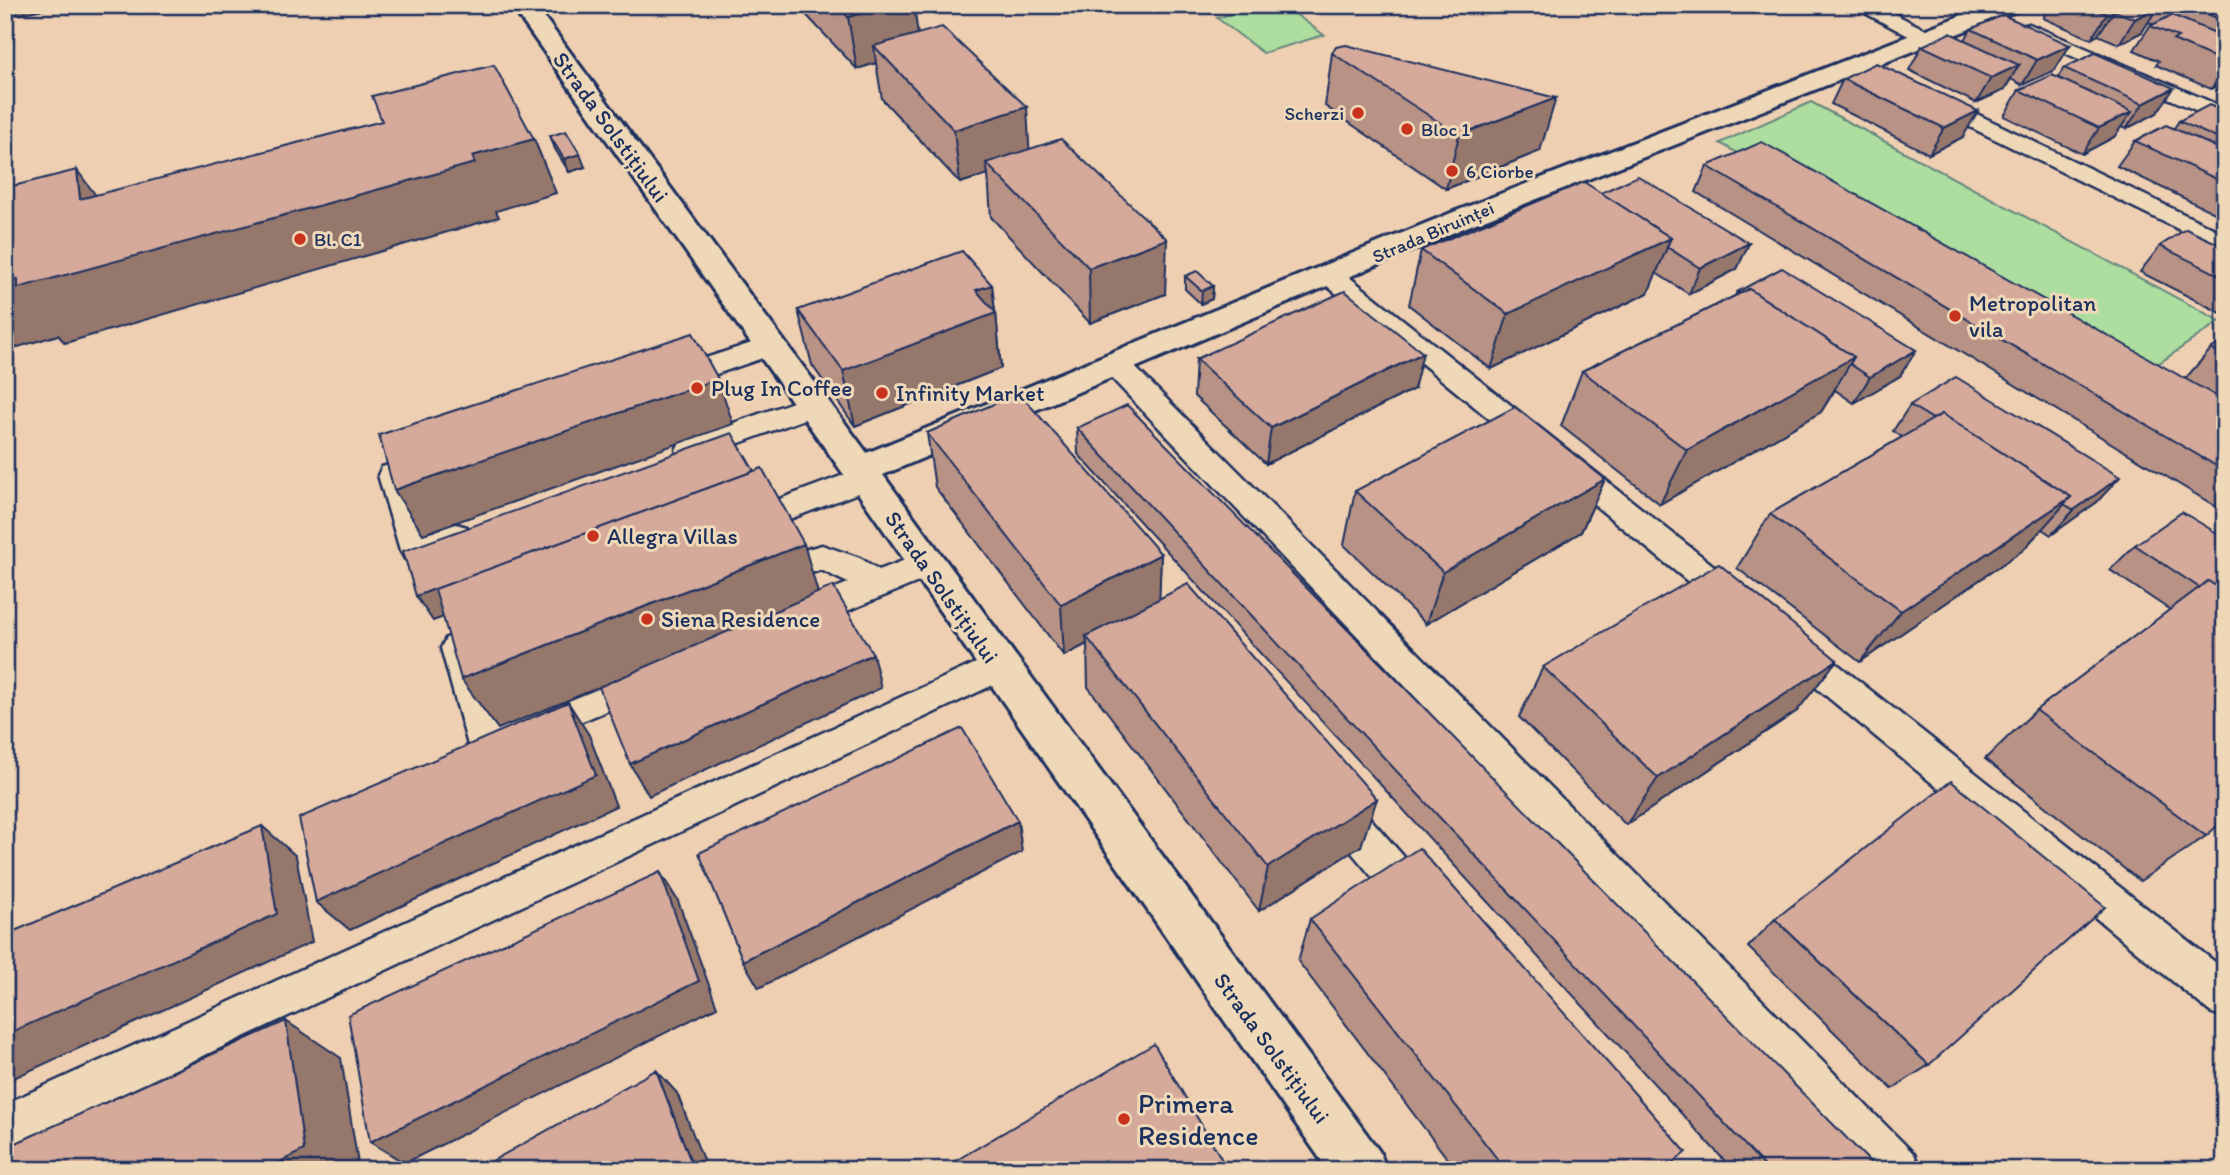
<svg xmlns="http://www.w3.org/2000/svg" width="2230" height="1175" viewBox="0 0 2230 1175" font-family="Itim,sans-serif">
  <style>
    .green { fill: #adde9f; stroke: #64867e; stroke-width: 2 }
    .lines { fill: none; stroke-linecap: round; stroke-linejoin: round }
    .service-casing { stroke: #1b2f5e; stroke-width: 5 }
    .minor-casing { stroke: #1b2f5e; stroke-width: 6 }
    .tertiary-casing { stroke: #1b2f5e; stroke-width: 6 }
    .service { fill: #eed8b7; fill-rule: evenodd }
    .minor { fill: #eed8b7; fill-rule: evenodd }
    .tertiary { fill: #eed8b7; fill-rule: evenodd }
    .wall { fill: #b89285; stroke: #1b2f5e; stroke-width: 2 }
    .shaded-wall { fill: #96776c; stroke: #1b2f5e; stroke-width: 2 }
    .building { fill: #d6aa9b; stroke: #1b2f5e; stroke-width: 2 }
    .poi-dot { fill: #c8321e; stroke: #eed8b7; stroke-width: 2.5 }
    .labels { text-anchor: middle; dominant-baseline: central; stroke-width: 6; stroke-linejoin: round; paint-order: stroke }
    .far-poi-label { font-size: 19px; fill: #1b2f5e; stroke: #eed8b7; text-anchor: start }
    .far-street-label { font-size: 19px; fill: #1b2f5e; stroke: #eed8b7 }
    .street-label { font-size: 23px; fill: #1b2f5e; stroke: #eed8b7 }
    .poi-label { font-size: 23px; fill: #1b2f5e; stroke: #eed8b7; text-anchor: start }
    .near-poi-label { font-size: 28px; fill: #1b2f5e; stroke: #eed8b7; text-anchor: start }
  </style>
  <rect width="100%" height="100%" fill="#efcfb1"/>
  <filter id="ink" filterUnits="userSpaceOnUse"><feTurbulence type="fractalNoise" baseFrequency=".0143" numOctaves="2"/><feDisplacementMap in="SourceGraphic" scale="14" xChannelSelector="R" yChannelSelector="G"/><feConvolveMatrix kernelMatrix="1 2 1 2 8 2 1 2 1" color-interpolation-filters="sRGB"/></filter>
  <g filter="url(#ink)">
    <!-- green -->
    <g class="green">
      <polygon points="1262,5 1283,5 1324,35 1263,53 1217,18"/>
      <polygon points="1811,102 2220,321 2139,377 1720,143"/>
    </g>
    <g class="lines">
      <!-- service casing -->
      <g class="service-casing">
        <g id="service">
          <polygon points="1850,5 1877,5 1932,33 1936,37 1925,43 1918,41"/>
          <polygon points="2029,24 2225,108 2225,123 2022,34 2018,30 2022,26"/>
          <polygon points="1931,92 2225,234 2225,252 1923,104 1920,99 1923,94"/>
          <polygon points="1330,267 1339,269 1748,593 1753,602 1748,611 1736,615 1724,611 1321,281 1317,275 1321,269"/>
          <polygon points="770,337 780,340 784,346 780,352 670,390 660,387 656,380 660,373"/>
          <polygon points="1115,355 1125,357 1914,1154 1921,1170 1866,1170 1105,371 1101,364 1105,357"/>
          <polygon points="813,395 823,398 828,405 823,412 691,461 680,458 676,450 680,442"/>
          <polygon points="410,459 421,462 425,470 421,478 410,481 427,534 456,524 467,527 472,536 467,545 416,562 405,559 400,550 378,475 382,467"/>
          <polygon points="865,467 876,470 880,478 876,486 743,537 732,533 727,525 732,517"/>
          <polygon points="822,545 860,558 879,570 926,552 938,556 942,565 938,574 810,626 798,630 786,626 781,617 786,608 848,583 821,570 801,576 789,572 785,563 789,554"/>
          <polygon points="1791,633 1803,637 2225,970 2225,1018 2210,1012 1779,657 1774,647 1779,637"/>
          <polygon points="458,634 470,638 475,648 498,724 645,665 657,670 663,680 657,690 486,761 473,756 468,745 441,648 446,638"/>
          <polygon points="998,653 1010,657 1015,667 1010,677 5,1149 5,1104"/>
          <polygon points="1335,788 1348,793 1432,889 1438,902 1432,915 1418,921 1404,915 1322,817 1316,805 1322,793"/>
        </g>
      </g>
      <!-- minor casing -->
      <g class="minor-casing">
        <polygon id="minor" points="511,5 535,5 873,461 878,470 873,479 860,483 847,479"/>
      </g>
      <!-- tertiary casing -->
      <g class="tertiary-casing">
        <polygon id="tertiary" points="1988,5 2022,5 2018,10 1471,225 883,475 1379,1151 1387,1170 1328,1170 842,470 847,461 1451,213"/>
      </g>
      <!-- service -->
      <use href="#service" class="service"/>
      <!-- minor -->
      <use href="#minor" class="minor"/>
      <!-- tertiary -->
      <use href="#tertiary" class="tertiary"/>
    </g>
    <!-- wall -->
    <g class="wall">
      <polygon points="797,5 914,5 917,34 1030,149 1165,294 1090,323 991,217 988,174 960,183 882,99 876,63 857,69"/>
      <polygon points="2050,5 2225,5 2225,81 2211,89 2156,65 2159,61 2134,50 2150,26 2153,24 2148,22 2142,32 2119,44 2098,35 2091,39 2043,18"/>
      <polygon points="2003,15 2055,70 2022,85 2011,79 2004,90 1976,103 1909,70 1922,46 1965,40 1971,29"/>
      <polygon points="1332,53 1540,151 1446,189 1325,106"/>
      <polygon points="2095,53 2157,113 2126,129 2121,127 2114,137 2082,154 2004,116 2019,90 2058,77 2064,68"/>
      <polygon points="1843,79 1963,137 1929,154 1831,104"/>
      <polygon points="2225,112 2225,218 2117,166 2135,141 2174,128 2179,121"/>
      <polygon points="550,136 585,167 569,172 555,149"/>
      <polygon points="1707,166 2185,379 2211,349 2225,340 2225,512 1696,192"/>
      <polygon points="1601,193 1749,243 1737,269 1689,294 1656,273 1648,293 1491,369 1409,305 1421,250"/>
      <polygon points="2160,246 2225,247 2225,315 2140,272"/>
      <polygon points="1185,276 1213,286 1212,299 1201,304 1185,289"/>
      <polygon points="992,285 995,311 996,313 1001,368 855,426 812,365 798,310"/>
      <polygon points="1737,292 1900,376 1854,403 1835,390 1821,412 1660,504 1561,426 1582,371 1735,296"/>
      <polygon points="1196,359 1414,389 1266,464 1194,396"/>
      <polygon points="1910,405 2097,502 2051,535 2042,529 2023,550 1860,662 1737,568 1770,514 1902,437 1893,431"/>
      <polygon points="1077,428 1878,1170 1733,1170 1078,454"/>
      <polygon points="927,433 1161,554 1159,599 1361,846 1259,911 1088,687 1087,644 1064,656 935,487"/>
      <polygon points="1605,479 1581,532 1426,624 1344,545 1355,491"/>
      <polygon points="2225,538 2206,836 2140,881 1985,759 2036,710 2170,610 2110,570 2135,545"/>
      <polygon points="1837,660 1797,711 1626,825 1519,717 1543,667"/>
      <polygon points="1310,919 1665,1170 1456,1170 1298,961"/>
      <polygon points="1775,919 1929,1065 1892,1089 1748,947"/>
    </g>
    <!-- shaded-wall -->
    <g class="shaded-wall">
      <polygon points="5,5 63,5 5,17"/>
      <polygon points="891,5 914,5 920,51 874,46 876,63 857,69 848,17"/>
      <polygon points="2158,7 2142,32 2119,44 2135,19"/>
      <polygon points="2114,11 2098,35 2091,39 2107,14"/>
      <polygon points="2070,45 2055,70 2022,85 2037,60"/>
      <polygon points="2019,65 2004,90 1976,103 1991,78"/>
      <polygon points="2225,69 2225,81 2211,89"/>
      <polygon points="2174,88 2157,113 2126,129 2143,104"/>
      <polygon points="1556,98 1540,151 1446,189 1459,135"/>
      <polygon points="1027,107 1030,160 986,163 988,174 960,183 954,130"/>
      <polygon points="1978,111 1963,137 1929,154 1944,128"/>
      <polygon points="2132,112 2114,137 2082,154 2099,128"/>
      <polygon points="534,139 556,193 496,211 499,217 65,343 58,335 5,351 5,282"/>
      <polygon points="580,154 585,167 569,172 564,159"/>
      <polygon points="77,170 117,224 80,199"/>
      <polygon points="1671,238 1648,293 1491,369 1508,314"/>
      <polygon points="1167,239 1165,294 1090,323 1089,268"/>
      <polygon points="1749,243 1737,269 1689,294 1700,268"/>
      <polygon points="992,285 995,313 996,313 1001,368 855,426 843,371 976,290"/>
      <polygon points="1213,286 1212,299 1201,304 1202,291"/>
      <polygon points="1916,350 1900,376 1854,403 1870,377"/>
      <polygon points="1423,353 1414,389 1266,464 1271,428"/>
      <polygon points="1854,357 1821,412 1660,504 1687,450"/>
      <polygon points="718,379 733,424 423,534 394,490"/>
      <polygon points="754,471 762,497 433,621 416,596"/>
      <polygon points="2120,477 2097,502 2051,535 2074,510"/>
      <polygon points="1605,479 1581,532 1426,624 1443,572"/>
      <polygon points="2071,497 2023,550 1860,662 1901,611"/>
      <polygon points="804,544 819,597 498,729 461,679"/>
      <polygon points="1161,554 1159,607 1086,636 1087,644 1064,656 1061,605"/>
      <polygon points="873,654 881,688 649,796 630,764"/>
      <polygon points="1837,660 1797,711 1626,825 1658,778"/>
      <polygon points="568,702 589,735 616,806 350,930 316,902"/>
      <polygon points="1377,799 1361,846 1259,911 1268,867"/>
      <polygon points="1018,821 1022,852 759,988 743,961"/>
      <polygon points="262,826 296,856 312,942 5,1082 5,1035"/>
      <polygon points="660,872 678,901 717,1007 405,1163 370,1142"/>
      <polygon points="286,1021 341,1058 359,1170 264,1170"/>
      <polygon points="656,1070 677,1093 707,1170 694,1170"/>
    </g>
    <!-- building -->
    <g class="building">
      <polygon points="836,5 891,5 848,17"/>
      <polygon points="2085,5 2152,5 2158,7 2135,19 2114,11 2107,14"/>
      <polygon points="2184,5 2225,5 2225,21"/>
      <polygon points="2003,15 2070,45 2037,60 1971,29"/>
      <polygon points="2172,15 2225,37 2225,62 2173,40 2178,37 2150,26"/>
      <polygon points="942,27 1027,107 954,130 874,46"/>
      <polygon points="1950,33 2019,65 1991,78 1922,46"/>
      <polygon points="1346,45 1556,98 1459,135 1332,53 1336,47"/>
      <polygon points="2095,53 2174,88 2143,104 2064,68"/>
      <polygon points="1876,63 1978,111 1944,128 1843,79"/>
      <polygon points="494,65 534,139 472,156 475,163 18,288 18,279 5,282 5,188 77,170 80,199 382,121 372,96"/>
      <polygon points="2052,75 2132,112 2099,128 2019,90"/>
      <polygon points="2209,105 2225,112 2225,142 2179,121"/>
      <polygon points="2166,125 2225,151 2225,183 2135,141"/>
      <polygon points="566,131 580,154 564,159 550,136"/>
      <polygon points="1061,139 1167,239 1089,268 986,163"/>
      <polygon points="1762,142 2225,401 2225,471 1707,166"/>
      <polygon points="1638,176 1749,243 1700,268 1667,247 1671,238 1601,193"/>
      <polygon points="1584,182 1671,238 1508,314 1421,250"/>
      <polygon points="2186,229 2225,247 2225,278 2160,246"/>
      <polygon points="962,251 992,285 976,290 996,313 843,371 798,310"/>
      <polygon points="1782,268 1916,350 1870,377 1850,364 1854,357 1749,289 1741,294 1737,292"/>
      <polygon points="1197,271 1213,286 1202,291 1185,276"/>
      <polygon points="1749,289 1854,357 1687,450 1582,371"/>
      <polygon points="1345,291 1423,353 1271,428 1196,359"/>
      <polygon points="693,333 718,379 394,490 379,435"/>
      <polygon points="2225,340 2225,356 2211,349"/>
      <polygon points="1956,377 2120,477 2074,510 2064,504 2071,497 1942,414 1933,419 1910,405"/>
      <polygon points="1019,393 1161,554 1061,605 927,433"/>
      <polygon points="1127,405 1878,1170 1768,1170 1077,428"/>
      <polygon points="1515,407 1605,479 1443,572 1355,491"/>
      <polygon points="1942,414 2071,497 1901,611 1770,514"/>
      <polygon points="732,433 754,471 416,596 403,551"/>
      <polygon points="762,468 804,544 461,679 435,589"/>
      <polygon points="2182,512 2225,538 2225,592 2208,581 2200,588 2135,545"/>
      <polygon points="1719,564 1837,660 1658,778 1543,667"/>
      <polygon points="2208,581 2225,592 2225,819 2206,836 2036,710"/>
      <polygon points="1188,584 1377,799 1268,867 1086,636"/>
      <polygon points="833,586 873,654 630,764 599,687"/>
      <polygon points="568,702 596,775 316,902 299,818"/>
      <polygon points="962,728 1018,821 743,961 699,853"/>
      <polygon points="1951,781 2105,907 1929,1065 1775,919"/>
      <polygon points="262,826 277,914 5,1035 5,935"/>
      <polygon points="1419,848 1686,1152 1665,1170 1506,1170 1310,919"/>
      <polygon points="660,872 699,981 370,1142 348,1015"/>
      <polygon points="286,1021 304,1150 264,1170 5,1170 5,1148"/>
      <polygon points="1154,1044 1228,1170 940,1170"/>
      <polygon points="656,1070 694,1170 476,1170"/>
    </g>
  </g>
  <!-- markers -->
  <g class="poi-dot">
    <circle cx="1358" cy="113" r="7"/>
    <circle cx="1407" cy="129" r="7"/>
    <circle cx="1452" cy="171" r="7"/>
    <circle cx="300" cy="239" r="7"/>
    <circle cx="1955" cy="316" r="7"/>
    <circle cx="697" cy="388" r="7"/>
    <circle cx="882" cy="393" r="7"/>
    <circle cx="593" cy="536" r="7"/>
    <circle cx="647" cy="619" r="7"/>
    <circle cx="1124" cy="1119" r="7"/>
  </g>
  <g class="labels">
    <!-- far-poi labels -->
    <g class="far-poi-label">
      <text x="1344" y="113" text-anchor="end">Scherzi</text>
      <text x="1421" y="129">Bloc 1</text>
      <text x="1466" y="171">6 Ciorbe</text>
      <text x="314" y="239">Bl. C1</text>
    </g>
    <!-- far-street labels -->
    <g class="far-street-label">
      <text transform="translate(1433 232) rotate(-23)">Strada Biruinței</text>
    </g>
    <!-- street labels -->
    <g class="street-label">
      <text transform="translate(611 127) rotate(54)">Strada Solstițiului</text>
      <text transform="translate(942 587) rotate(55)">Strada Solstițiului</text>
      <text transform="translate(1272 1048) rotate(54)">Strada Solstițiului</text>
    </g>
    <!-- poi labels -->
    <g class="poi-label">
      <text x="1969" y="303">Metropolitan<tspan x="1969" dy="26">vila</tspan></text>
      <text x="711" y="388">Plug In Coffee</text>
      <text x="896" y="393">Infinity Market</text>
      <text x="607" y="536">Allegra Villas</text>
      <text x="661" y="619">Siena Residence</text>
    </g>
    <!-- near-poi labels -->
    <g class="near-poi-label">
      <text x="1138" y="1103">Primera<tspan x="1138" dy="32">Residence</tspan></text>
    </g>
  </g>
  <!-- margin -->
  <rect width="2230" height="1175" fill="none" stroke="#eed8b7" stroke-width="28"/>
  <rect x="14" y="14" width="2202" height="1147" fill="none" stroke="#1b2f5e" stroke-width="2.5" filter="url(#ink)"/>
</svg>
